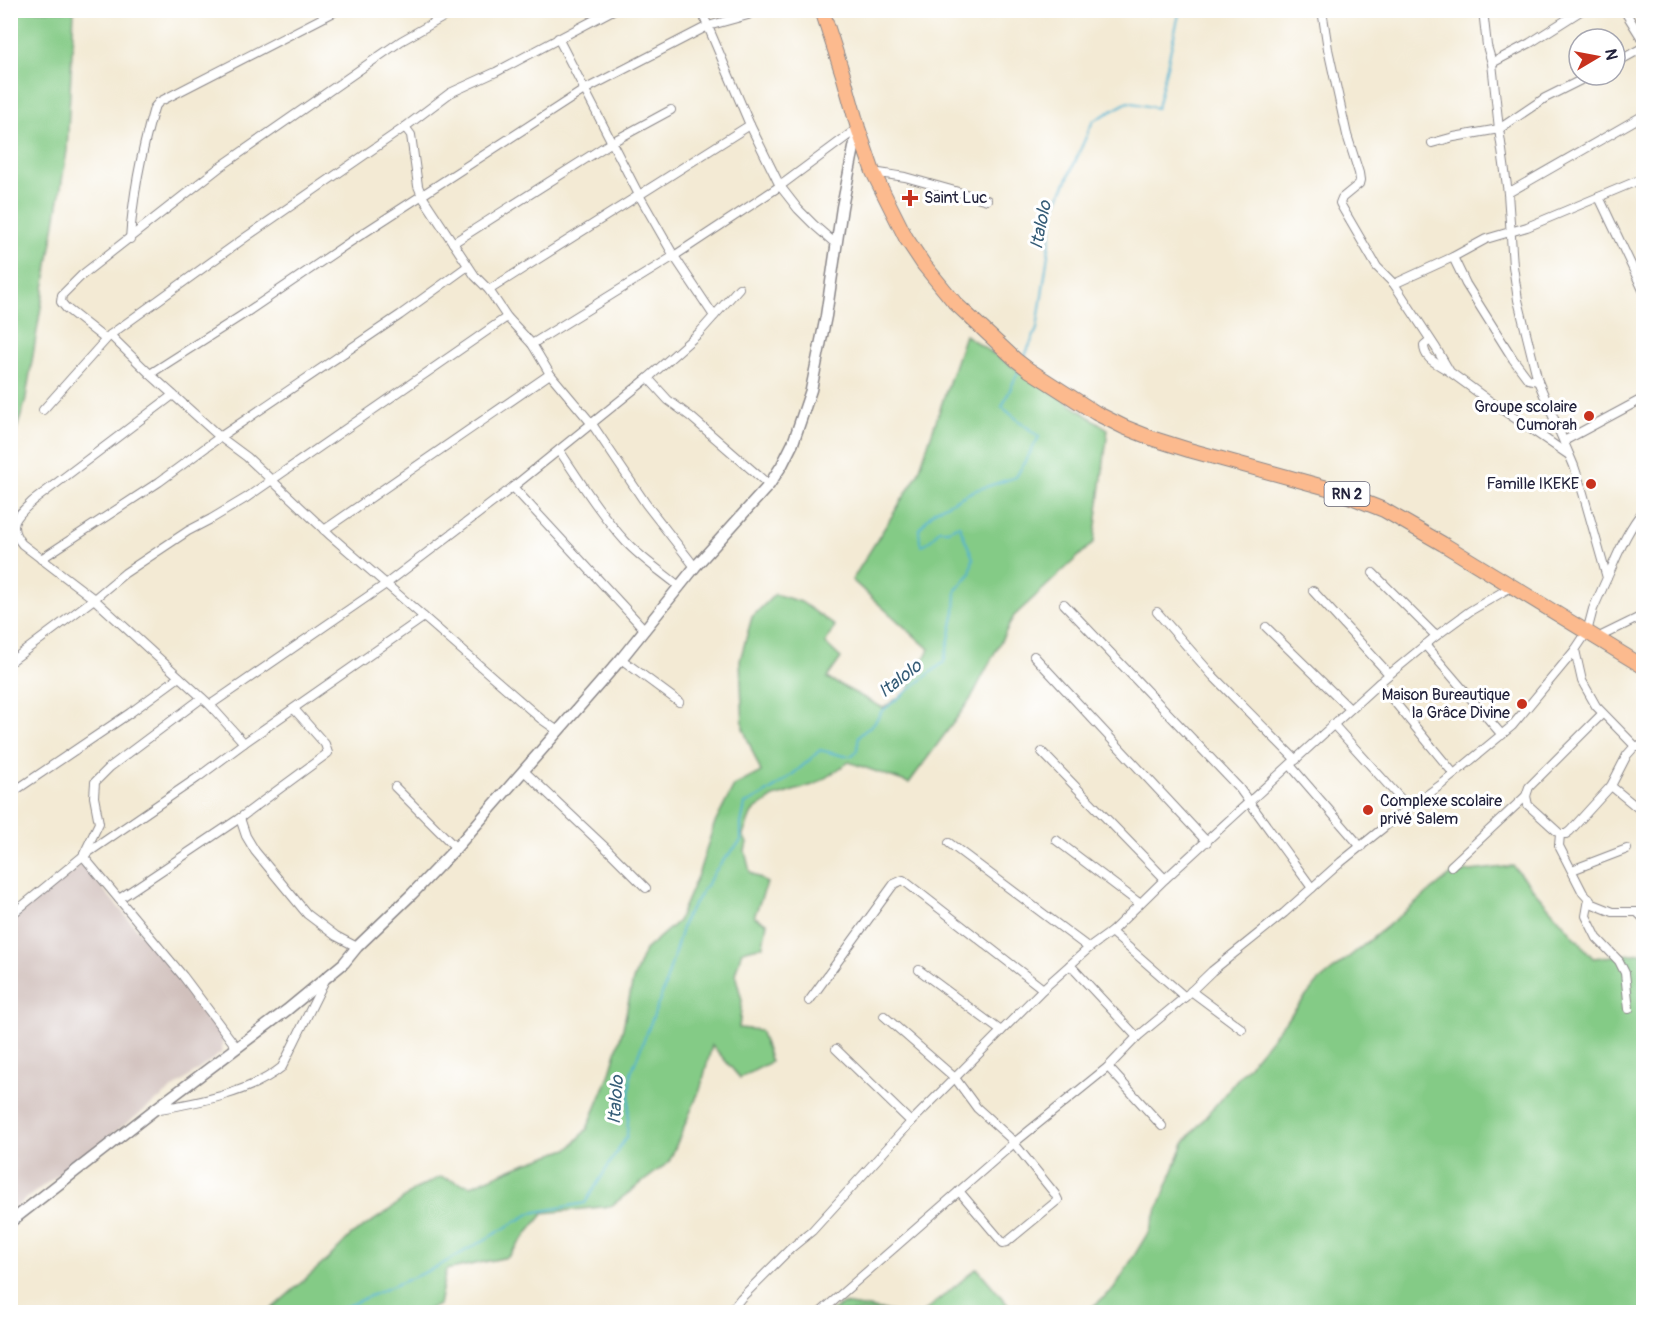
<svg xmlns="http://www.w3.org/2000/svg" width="1654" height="1323" viewBox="0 0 1654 1323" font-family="Pangolin,sans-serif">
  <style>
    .industrial { fill: #d0c0bc }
    .green { fill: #84cb86; stroke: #537660; stroke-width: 1.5 }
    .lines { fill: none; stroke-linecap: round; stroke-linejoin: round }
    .stream { stroke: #52b3d1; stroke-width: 2 }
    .minor-casing { stroke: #8a8688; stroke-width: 10 }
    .tertiary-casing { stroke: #8a8688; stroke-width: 13 }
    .trunk-casing { stroke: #8a8688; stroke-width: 16 }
    .minor { stroke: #fff; stroke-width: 8 }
    .tertiary { stroke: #fff; stroke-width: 10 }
    .trunk { stroke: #fcba8e; stroke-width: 14 }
    .poi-dot { fill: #c8321e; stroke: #fff; stroke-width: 2 }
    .labels { text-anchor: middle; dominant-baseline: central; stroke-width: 6; stroke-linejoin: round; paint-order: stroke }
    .shield { fill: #fff; stroke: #646476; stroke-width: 1.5 }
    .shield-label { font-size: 15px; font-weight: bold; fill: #22223b }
    .poi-label { font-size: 16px; fill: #22223b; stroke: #fff; text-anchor: end }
    .water-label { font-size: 18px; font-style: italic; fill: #355c77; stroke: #fff }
  </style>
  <rect width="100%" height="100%" fill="#fff"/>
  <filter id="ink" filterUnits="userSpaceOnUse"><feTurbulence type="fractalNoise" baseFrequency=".0167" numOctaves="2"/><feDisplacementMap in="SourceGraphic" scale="12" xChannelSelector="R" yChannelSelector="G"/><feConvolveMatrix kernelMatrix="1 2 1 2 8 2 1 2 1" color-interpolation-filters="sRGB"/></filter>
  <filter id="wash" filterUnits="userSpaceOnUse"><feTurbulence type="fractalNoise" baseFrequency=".008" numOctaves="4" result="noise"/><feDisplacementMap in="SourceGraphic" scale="24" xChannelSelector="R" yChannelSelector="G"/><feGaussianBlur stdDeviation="1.35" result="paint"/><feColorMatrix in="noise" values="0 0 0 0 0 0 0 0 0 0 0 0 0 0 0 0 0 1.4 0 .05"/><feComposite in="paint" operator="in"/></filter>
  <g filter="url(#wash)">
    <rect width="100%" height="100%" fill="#f3ead4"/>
    <!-- industrial -->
    <polygon class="industrial" points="82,864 223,1031 222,1052 11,1210 11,917"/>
    <!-- green -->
    <g class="green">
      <polygon points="11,10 74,11 67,151 25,403 11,447"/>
      <polygon points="965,335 1108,429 1094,542 1014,616 970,700 909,783 849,762 816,784 774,797 752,812 743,835 747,843 745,851 750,872 767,883 754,917 767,923 763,946 742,951 735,974 742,1000 739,1028 760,1030 771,1062 740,1078 712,1045 701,1087 669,1162 611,1206 544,1213 508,1257 446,1270 439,1305 421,1312 268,1312 328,1259 351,1235 387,1212 414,1190 440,1177 471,1186 518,1166 570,1148 587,1129 609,1076 623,1028 633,980 645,950 678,921 699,872 714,825 734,786 761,772 743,728 740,660 752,617 775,594 801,602 835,626 825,643 841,658 827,678 883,708 907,691 929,649 852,580 918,474"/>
      <polygon points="1513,866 1593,958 1643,953 1643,1312 1086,1312 1114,1289 1149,1231 1184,1143 1318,982 1453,873"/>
      <polygon points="977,1268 1014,1312 924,1312"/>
      <polygon points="843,1304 893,1312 830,1312"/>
    </g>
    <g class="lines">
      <!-- stream -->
      <g class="stream">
        <polyline points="1023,360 1037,329 1055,207 1093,121 1128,102 1157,108 1180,10"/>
        <path d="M333 1312 437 1267 531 1213 585 1203 627 1136 631 1073 664 989 685 918 720 864 741 841V824L745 804C774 791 797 772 820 750L844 756H853L857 750 859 736 875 722 882 711 944 662 955 612 956 590 970 574 973 558 959 525 948 530H939L931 540 922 546 920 542 919 529 934 511 973 491 1016 477 1039 437 1002 407 1019 370"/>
      </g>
    </g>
  </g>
  <g filter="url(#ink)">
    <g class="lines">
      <!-- minor casing -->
      <g class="minor-casing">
        <g id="minor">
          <polyline points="701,10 750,125 780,186 798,209 814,225 837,245"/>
          <polyline points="1322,10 1328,49 1347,135 1359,173 1360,180 1359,184 1342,198 1340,203 1342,207 1377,267 1394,284 1436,348 1450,372 1491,402 1569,455"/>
          <polyline points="1624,10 1644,42"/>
          <polyline points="558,38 639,195 674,256 714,316"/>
          <polyline points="1492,63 1530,43 1582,10"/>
          <polyline points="1615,63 1644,47"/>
          <polyline points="405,127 411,135 418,186 422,196 475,276 489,290 507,317 532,344 550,374 592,424 646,504 695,567"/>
          <polyline points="1432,143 1454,137 1499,129 1545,98 1591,75"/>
          <polyline points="873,172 905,177 987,200"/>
          <polyline points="1508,193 1644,115"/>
          <polyline points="1599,197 1644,292"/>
          <path d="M130 239C133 192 141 153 154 108L159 102 338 10"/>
          <polyline points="453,243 612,142 671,110"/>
          <polyline points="1453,257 1466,284 1513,359 1528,379 1538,381"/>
          <polyline points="1394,284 1453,257 1486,239 1527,227 1644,178"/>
          <polyline points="489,290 750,125"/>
          <polyline points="110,335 150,374 220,437 247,457 331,536 541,719 558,731"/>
          <polyline points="105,339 66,308 61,302 62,295 82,275 220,167 401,41 456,10"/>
          <path d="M1430 340 1424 345C1424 359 1436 363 1447 370"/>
          <polyline points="532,344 674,256 780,186 858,128"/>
          <polyline points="150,374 244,314 350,242 584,90 708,26 748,15"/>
          <polyline points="648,378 668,400 691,417 769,485"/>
          <path d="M173 395 33 501C18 515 5 524 22 544L94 599 210 705 244 743"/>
          <polyline points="43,410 110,335 246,237 405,127 450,93 496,72 613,10"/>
          <polyline points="1564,441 1644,398"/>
          <path d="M559 450C580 481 600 514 626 542 642 559 662 572 680 587"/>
          <polyline points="513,487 645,630"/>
          <polyline points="324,530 550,374"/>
          <polyline points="41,559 159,482 220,437 400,315 468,266"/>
          <polyline points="1373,573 1436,636"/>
          <path d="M1607 578C1618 554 1627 530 1644 510"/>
          <polyline points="1313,591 1389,674"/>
          <polyline points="1064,604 1239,788 1312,888"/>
          <polyline points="1157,612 1213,676 1296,760"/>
          <polyline points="1266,627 1350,709"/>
          <polyline points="1597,638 1644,615"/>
          <polyline points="1425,645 1502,735"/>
          <polyline points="1575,650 1582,681 1596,706 1635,746 1644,749"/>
          <polyline points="1034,656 1207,842"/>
          <polyline points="621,659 679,702"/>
          <polyline points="10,662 94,599 125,573 188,531 211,519 246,498 507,317"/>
          <polyline points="1379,683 1454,774"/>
          <polyline points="202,698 110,767 95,782 94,797 99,823 83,856 183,976 237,1048"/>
          <polyline points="210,705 386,584 513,487 648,378 699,333 739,288"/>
          <polyline points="1602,714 1529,787 1526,796 1528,805 1560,834 1566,834 1570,831 1611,786"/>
          <polyline points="1333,724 1409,808"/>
          <polyline points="1635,746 1627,755 1611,786 1644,813"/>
          <polyline points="1042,752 1165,879"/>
          <polyline points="1290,765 1361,847"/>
          <polyline points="524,771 609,851 646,888"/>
          <polyline points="395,787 456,848"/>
          <polyline points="10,794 130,713 179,677"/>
          <polyline points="240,818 246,836 255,851 307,914 336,936 357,947"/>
          <polyline points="1560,834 1559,846 1583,893 1593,904 1613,912 1637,912 1644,919"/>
          <polyline points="1056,840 1139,903"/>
          <polyline points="949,843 1089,948"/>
          <polyline points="1451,866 1526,796"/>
          <polyline points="1572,870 1627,849"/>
          <polyline points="119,899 240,818 328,753 325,744 294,709"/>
          <polyline points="1589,899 1586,916 1597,938 1619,961 1625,973 1629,1009"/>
          <polyline points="10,916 83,856 197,778 244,743 424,617"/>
          <polyline points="1111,932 1185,997"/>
          <polyline points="1070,965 1137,1037"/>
          <polyline points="919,970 1001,1031"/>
          <polyline points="1191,991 1242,1029"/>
          <polyline points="809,1001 891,888 894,884 903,880 1043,989"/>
          <polyline points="884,1016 955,1078 977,1108 1009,1137 1055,1194 1058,1200 1007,1242 1003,1243 959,1191"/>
          <polyline points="836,1049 911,1122"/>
          <polyline points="1108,1067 1162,1126"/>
          <path d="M154 1110C195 1103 249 1094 282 1067L325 980"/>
          <polyline points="730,1312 741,1298 790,1249 812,1231 911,1122 1043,989 1089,948 1111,932 1165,879 1379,683 1436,636 1470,611 1511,587"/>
          <polyline points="821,1312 1014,1143 1108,1067 1137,1037 1185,997 1212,971 1284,913 1341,862 1398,816 1442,784 1512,726 1575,650 1587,632 1593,609 1607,578 1583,493 1574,466 1538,381 1518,300 1513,266 1508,193 1499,129 1492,63 1487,46 1483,10"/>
        </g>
      </g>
      <!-- tertiary casing -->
      <g class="tertiary-casing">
        <polyline id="tertiary" points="10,1222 154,1110 287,1010 344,963 357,947 412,894 456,848 621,659 695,567 769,485 782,465 793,443 811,390 826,316 842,207 858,128"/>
      </g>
      <!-- trunk casing -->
      <g class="trunk-casing">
        <polyline id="trunk" points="822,10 844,78 858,128 873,172 906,238 924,265 955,303 1016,360 1029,370 1096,413 1124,427 1154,439 1189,450 1331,489 1384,510 1443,544 1644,667"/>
      </g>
      <!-- minor -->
      <use href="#minor" class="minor"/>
      <!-- tertiary -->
      <use href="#tertiary" class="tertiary"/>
      <!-- trunk -->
      <use href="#trunk" class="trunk"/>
    </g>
  </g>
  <!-- markers -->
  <g class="poi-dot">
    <path d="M907 189h6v6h6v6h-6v6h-6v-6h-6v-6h6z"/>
    <circle cx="1589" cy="416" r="6"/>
    <circle cx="1591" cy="484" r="6"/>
    <circle cx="1522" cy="704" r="6"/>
    <circle cx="1368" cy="810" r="6"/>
  </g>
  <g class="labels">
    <!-- shield labels -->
    <rect class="shield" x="1324.5" y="482" width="45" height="24" rx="4.5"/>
    <g class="shield-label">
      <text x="1347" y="494">RN 2</text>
    </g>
    <!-- poi labels -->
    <g class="poi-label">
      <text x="924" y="198" text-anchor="start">Saint Luc</text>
      <text x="1577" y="407">Groupe scolaire<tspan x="1577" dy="18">Cumorah</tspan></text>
      <text x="1579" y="484">Famille IKEKE</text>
      <text x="1510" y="695">Maison Bureautique<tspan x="1510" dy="18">la Grâce Divine</tspan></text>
      <text x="1380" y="801" text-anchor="start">Complexe scolaire<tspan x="1380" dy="18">privé Salem</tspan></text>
    </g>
    <!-- water labels -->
    <g class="water-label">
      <text transform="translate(1041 225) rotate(-79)">Italolo</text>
      <text transform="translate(900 679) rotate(-38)">Italolo</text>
      <text transform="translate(616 1100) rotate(-86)">Italolo</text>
    </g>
  </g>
  <!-- margin -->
  <rect width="1654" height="1323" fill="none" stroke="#fff" stroke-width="36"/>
  <!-- north arrow -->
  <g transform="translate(1597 57) rotate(80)"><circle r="28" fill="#ffffff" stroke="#a7a7b1" stroke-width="1.5"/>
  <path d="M0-4.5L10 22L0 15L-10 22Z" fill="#c8321e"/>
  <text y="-9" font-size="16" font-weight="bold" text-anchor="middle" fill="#22223b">N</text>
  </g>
</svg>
